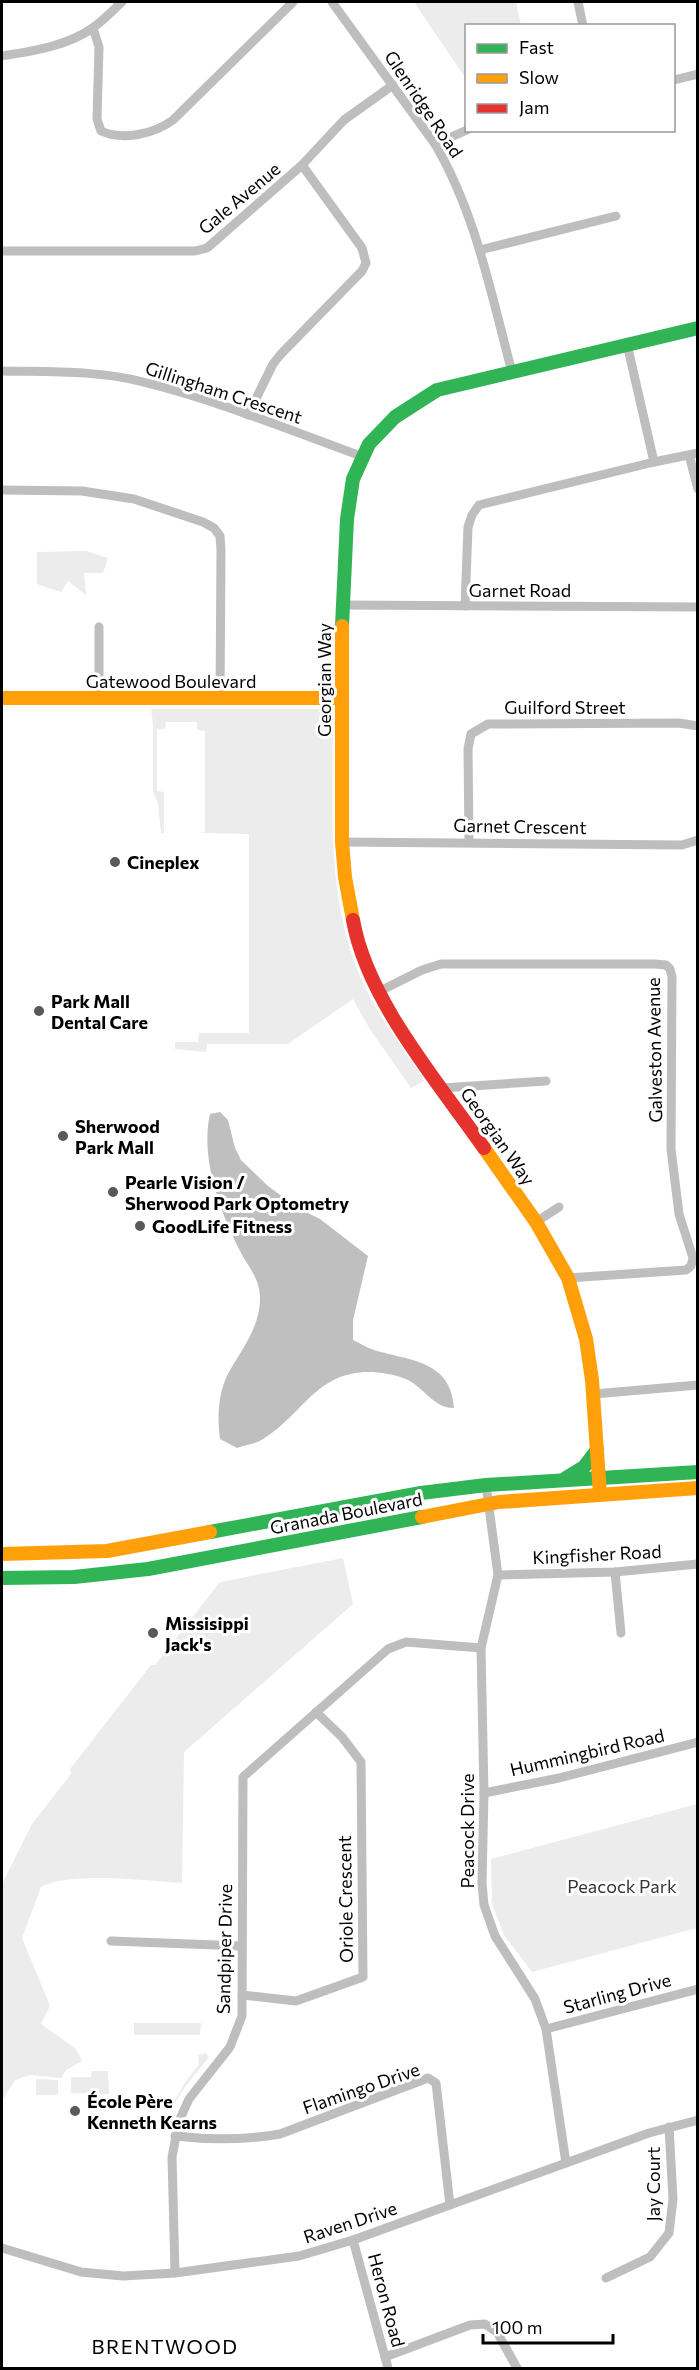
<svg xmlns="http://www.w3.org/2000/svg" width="699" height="2370" viewBox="0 0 699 2370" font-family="Commissioner,sans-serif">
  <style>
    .green { fill: #ececec }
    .water { fill: #bfbfbf }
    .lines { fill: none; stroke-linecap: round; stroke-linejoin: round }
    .street { stroke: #bebebe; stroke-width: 9 }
    .fast { stroke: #30b455; stroke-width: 14 }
    .slow { stroke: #ff9f0a; stroke-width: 14 }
    .jam { stroke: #e5322d; stroke-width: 14 }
    .poi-dot { fill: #595959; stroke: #fff; stroke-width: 2 }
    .labels { text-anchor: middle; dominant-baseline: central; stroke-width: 6; stroke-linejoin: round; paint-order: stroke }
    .street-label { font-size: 18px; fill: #000; stroke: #fff }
    .poi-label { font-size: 18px; font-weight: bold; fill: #000; stroke: #fff; text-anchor: start }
    .park-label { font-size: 18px; fill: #333; stroke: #fff }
    .neighbourhood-label { font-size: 20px; letter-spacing: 1.5px; fill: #000; stroke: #fff }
  </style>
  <rect width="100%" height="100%" fill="#fff"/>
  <!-- green -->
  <g class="green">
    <polygon points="414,2 516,2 521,25 466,26 466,79"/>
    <polygon points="86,551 108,558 103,573 84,573 86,595 68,581 61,592 37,584 37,552"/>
    <path d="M151 709H325L331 713 333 720C333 810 325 901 364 985 375 1010 392 1032 407 1055 412 1063 420 1072 424 1081L411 1088 369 1028 353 999 288 1044H207L206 1052 175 1049V1042H198L199 1033H249V834L199 833 205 832V731L197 730V722H166L165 729H157V791L164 792V833H161L158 804 153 791V724Z"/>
    <path d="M343 1558 353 1604 184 1752 182 1883C147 1881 71 1871 41 1887L22 1938 50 2006 41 2024 76 2049 82 2061 66 2070 61 2078 30 2075 15 2080 2 2101V1884L32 1824 71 1774 70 1769 151 1665H155L220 1582Z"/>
    <polygon points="697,1804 697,1928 532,1972 504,1935 492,1904 491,1859"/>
    <polygon points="134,2023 201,2023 200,2035 134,2035"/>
    <polygon points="206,2053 209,2057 185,2087 168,2113 184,2084 199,2064 198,2055"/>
    <polygon points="92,2071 108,2071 109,2094 71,2093 71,2077 91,2077"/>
    <polygon points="36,2079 58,2080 58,2095 36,2095"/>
  </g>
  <!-- water -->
  <path class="water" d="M220 1112 228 1120 235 1148 241 1160 268 1186 298 1208 320 1219 368 1256 353 1320V1340C360 1343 367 1348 374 1350 410 1361 451 1360 454 1408 434 1408 425 1389 408 1380 397 1375 385 1373 373 1372 316 1370 304 1414 263 1439 256 1444 245 1445 237 1448L220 1439C217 1417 218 1392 229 1372 243 1348 261 1325 260 1296 259 1277 248 1267 240 1251 220 1212 200 1158 210 1114Z"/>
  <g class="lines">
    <!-- street -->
    <g class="street">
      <path d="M332 2 435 144C476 214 491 294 512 372"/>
      <polyline points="578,2 583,26"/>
      <path d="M93 28 99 47 97 119 101 131C123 141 154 134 173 120L293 2"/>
      <path d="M2 56C33 51 68 46 94 27 104 20 113 10 122 2"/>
      <polyline points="674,80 698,74"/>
      <polyline points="435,144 467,130"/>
      <polyline points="480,250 616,216"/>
      <polyline points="2,251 195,251 207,248 302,165 344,120 393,85"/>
      <polyline points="627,344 654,462"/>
      <path d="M2 371C48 372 98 370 143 382 217 400 289 430 361 456"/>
      <polyline points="248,415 273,364 281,354 362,271 366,263 362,248 302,165"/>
      <polyline points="689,455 698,489"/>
      <polyline points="2,490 82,491 134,499 203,522 214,528 220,536 221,550 220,699"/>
      <polyline points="342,605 698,607"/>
      <polyline points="465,606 468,527 472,515 479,505 654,462 698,453"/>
      <polyline points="99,699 99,627"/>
      <polyline points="342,842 682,845 698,840"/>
      <polyline points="469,842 468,749 471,734 488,724 679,723 698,726"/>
      <polyline points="378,992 422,970 441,964 655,964 666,965 670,969 672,977 671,1149 679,1214 693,1258 691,1266 686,1270 568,1278"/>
      <polyline points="442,1088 546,1081"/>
      <polyline points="536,1222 559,1207"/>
      <polyline points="594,1394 698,1385"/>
      <polyline points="486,1485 498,1575 481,1648 484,1793 482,1883 484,1905 495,1936 535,1999 546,2029 566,2163"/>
      <polyline points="615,1572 621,1633"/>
      <polyline points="498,1575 615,1572 698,1564"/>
      <polyline points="484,1793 559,1778 698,1742"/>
      <polyline points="111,1941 242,1946"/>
      <polyline points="242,1995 296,2001 363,1977 361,1762 342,1737 316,1712"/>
      <polyline points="546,2029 698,1989"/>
      <path d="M175 2136C210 2140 245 2140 280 2134L428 2078 436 2083 450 2205"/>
      <polyline points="353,2240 388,2368"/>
      <polyline points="2,2248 81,2272 123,2276 175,2273 299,2256 353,2240 649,2133 698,2120"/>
      <polyline points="175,2273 172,2157 179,2121 189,2099 230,2047 242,2016 243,1777 388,1649 406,1642 481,1648"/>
      <polyline points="606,2278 650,2257 669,2233 673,2199 669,2127"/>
      <polyline points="385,2357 470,2325 485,2324 497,2332 517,2368"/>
    </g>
    <!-- fast -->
    <g class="fast">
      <polyline points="342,626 347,519 353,479 369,444 395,417 437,390 698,328"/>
      <polyline points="566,1478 584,1467 597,1450"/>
      <polyline points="210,1532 421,1493 486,1485 698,1472"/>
      <polyline points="2,1578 74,1577 148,1569 422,1517"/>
    </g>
    <!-- slow -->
    <g class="slow">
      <polyline points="342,626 342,842 345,877 353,920"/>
      <polyline points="2,698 341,698"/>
      <polyline points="484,1148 536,1222 568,1278 586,1339 592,1380 600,1494"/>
      <polyline points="422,1517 499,1502 698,1488"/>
      <polyline points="2,1554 107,1551 210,1532"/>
    </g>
    <!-- jam -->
    <path class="jam" d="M353 920C367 1000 438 1082 484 1148"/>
  </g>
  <!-- markers -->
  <g class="poi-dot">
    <circle cx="115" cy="862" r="6"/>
    <circle cx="39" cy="1011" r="6"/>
    <circle cx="63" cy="1136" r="6"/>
    <circle cx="113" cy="1192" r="6"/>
    <circle cx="140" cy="1226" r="6"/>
    <circle cx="153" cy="1633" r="6"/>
    <circle cx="75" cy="2111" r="6"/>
  </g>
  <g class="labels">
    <!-- street labels -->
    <g class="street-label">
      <text transform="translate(424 104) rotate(56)">Glenridge Road</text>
      <text transform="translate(239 198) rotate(-40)">Gale Avenue</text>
      <text transform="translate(224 392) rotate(18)">Gillingham Crescent</text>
      <text x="520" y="590">Garnet Road</text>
      <text transform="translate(324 680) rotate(-90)">Georgian Way</text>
      <text x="171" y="681">Gatewood Boulevard</text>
      <text x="565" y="707">Guilford Street</text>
      <text transform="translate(520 826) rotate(1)">Garnet Crescent</text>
      <text transform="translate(654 1050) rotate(-91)">Galveston Avenue</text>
      <text transform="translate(498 1136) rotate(55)">Georgian Way</text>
      <text transform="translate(346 1513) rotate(-11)">Granada Boulevard</text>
      <text transform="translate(597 1554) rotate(-3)">Kingfisher Road</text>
      <text transform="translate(587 1752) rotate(-13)">Hummingbird Road</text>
      <text transform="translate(467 1831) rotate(-90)">Peacock Drive</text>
      <text transform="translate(345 1899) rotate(-91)">Oriole Crescent</text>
      <text transform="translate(224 1949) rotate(-89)">Sandpiper Drive</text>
      <text transform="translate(617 1993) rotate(-15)">Starling Drive</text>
      <text transform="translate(361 2088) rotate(-19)">Flamingo Drive</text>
      <text transform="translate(653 2184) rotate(-90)">Jay Court</text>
      <text transform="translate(350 2222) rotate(-18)">Raven Drive</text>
      <text transform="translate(387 2300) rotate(75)">Heron Road</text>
    </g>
    <!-- poi labels -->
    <g class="poi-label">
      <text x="127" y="862">Cineplex</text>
      <text x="51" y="1001">Park Mall<tspan x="51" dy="21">Dental Care</tspan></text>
      <text x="75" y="1126">Sherwood<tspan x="75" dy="21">Park Mall</tspan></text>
      <text x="125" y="1182">Pearle Vision /<tspan x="125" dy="21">Sherwood Park Optometry</tspan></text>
      <text x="152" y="1226">GoodLife Fitness</text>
      <text x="165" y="1623">Missisippi<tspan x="165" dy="21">Jack's</tspan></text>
      <text x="87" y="2101">École Père<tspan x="87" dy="21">Kenneth Kearns</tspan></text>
    </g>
    <!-- park labels -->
    <g class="park-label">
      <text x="622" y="1886">Peacock Park</text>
    </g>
    <!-- neighbourhood labels -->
    <g class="neighbourhood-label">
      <text x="165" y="2346">BRENTWOOD</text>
    </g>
  </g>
  <!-- border -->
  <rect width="699" height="2370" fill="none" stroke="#000000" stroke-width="6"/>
  <!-- legend -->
  <rect x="465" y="24" width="210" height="108" fill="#ffffff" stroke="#999999" stroke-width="1.5"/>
  <rect x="477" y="44" width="30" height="9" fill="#30b455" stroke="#999999" stroke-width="1.5"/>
  <text x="519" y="54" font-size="18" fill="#000000">Fast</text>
  <rect x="477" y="74" width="30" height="9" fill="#ff9f0a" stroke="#999999" stroke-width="1.5"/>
  <text x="519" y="84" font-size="18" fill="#000000">Slow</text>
  <rect x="477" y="104" width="30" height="9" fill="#e5322d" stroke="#999999" stroke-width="1.5"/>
  <text x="519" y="114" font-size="18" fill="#000000">Jam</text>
  <!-- scale -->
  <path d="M483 2334v9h130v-9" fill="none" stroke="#000000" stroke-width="3"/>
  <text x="492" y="2334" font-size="18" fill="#000000" stroke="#ffffff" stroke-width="4.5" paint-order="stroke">100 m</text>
</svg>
